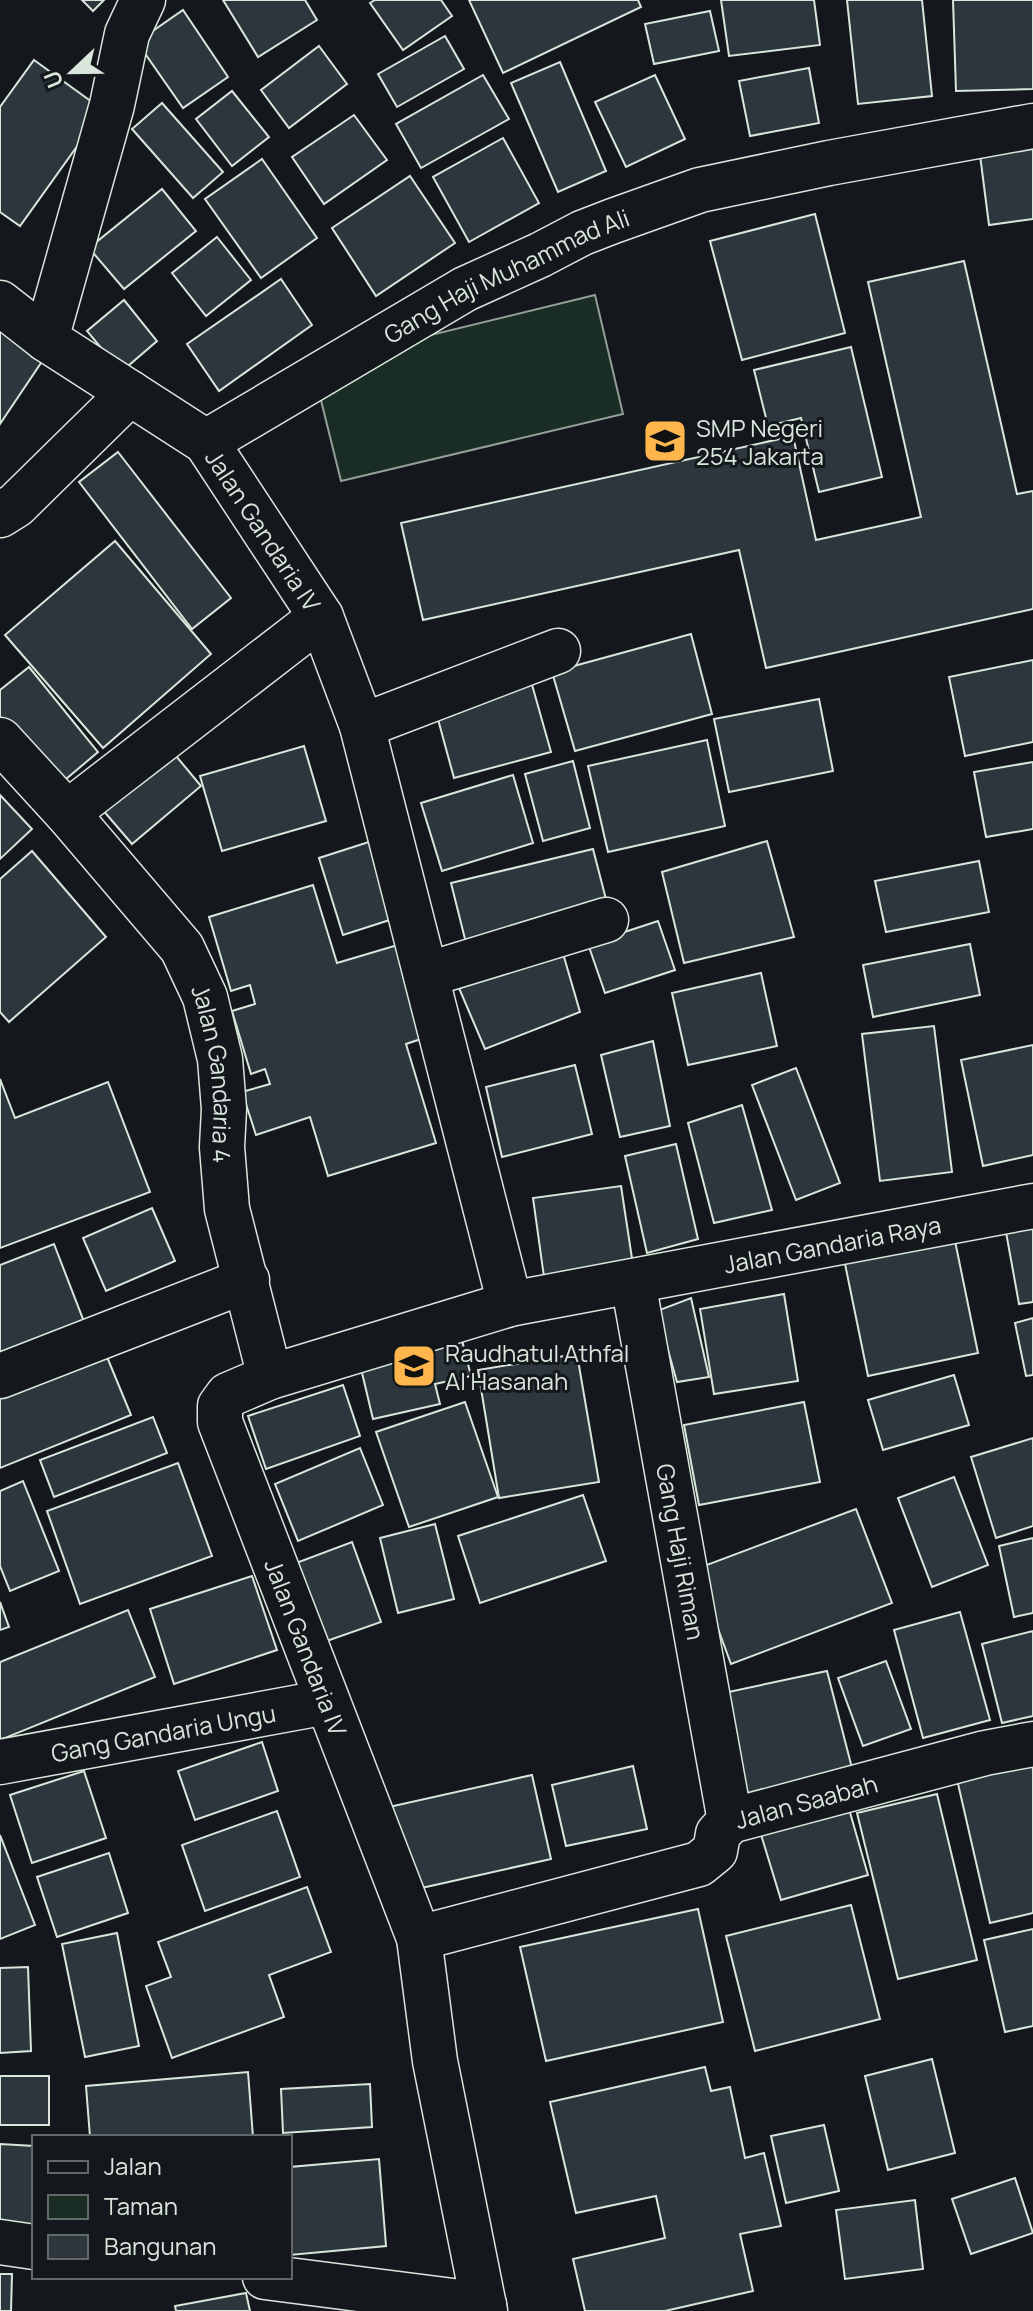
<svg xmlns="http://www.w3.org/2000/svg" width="1033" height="2311" viewBox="0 0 1033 2311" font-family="Manrope,sans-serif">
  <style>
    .green { fill: #1a2d24; stroke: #939e99; stroke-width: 2 }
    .building { fill: #2c363c; stroke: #d8e6dc; stroke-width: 2 }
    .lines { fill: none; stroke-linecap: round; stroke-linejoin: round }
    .minor-casing { stroke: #d8e6dc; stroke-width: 47 }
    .minor { stroke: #14181c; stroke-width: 44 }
    .labels { text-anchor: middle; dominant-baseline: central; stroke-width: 6; stroke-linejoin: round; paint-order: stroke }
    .street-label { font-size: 24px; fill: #d8e6dc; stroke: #14181c }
    .poi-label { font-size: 24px; fill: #d8e6dc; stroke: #14181c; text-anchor: start }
  </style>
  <rect width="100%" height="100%" fill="#14181c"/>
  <!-- green -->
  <polygon class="green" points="595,295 623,414 341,481 312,364"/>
  <!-- building -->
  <g class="building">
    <polygon points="82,0 104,0 93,11"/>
    <polygon points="223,0 305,0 317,20 258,57"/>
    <polygon points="375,0 441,0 452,16 403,50 370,3"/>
    <polygon points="469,0 638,0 641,7 503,73"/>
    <polygon points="721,0 814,0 820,45 729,56"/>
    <polygon points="847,0 922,0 932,96 858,104"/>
    <polygon points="953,0 1033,0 1033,89 956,91"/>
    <polygon points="183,10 228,77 183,108 137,42"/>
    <polygon points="710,11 719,51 654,64 645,24"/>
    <polygon points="445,36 464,69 397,107 378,74"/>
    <polygon points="319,46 347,84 289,128 261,90"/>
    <polygon points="34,60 103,110 20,226 0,212 0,107"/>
    <polygon points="560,62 606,171 558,192 511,83"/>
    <polygon points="809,68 819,123 750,136 739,81"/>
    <polygon points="483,75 509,119 421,168 396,124"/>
    <polygon points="655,75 685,139 626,167 595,102"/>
    <polygon points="232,91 269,137 232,166 196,119"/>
    <polygon points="162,103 223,172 193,198 132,129"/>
    <polygon points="354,115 387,160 324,204 292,157"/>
    <polygon points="503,138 539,203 469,242 433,177"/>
    <polygon points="1033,148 1033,219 989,225 980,155"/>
    <polygon points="262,159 317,238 261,278 205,199"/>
    <polygon points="410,176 455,243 376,296 332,228"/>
    <polygon points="162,189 196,231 124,289 89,248"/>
    <polygon points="815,214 845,333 742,360 710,241"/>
    <polygon points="217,237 251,280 206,316 172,273"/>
    <polygon points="964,261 1017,494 1033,491 1033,609 766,668 739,550 423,620 401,523 793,436 816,540 921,517 868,282"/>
    <polygon points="281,279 312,325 219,391 187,344"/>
    <polygon points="124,300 157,341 121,372 87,331"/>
    <polygon points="0,318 49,351 0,424"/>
    <polygon points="851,347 882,477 819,492 801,418 768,426 754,370"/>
    <polygon points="118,452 231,598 192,629 79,482"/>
    <polygon points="115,541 211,654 103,748 5,635"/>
    <polygon points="691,634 712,714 575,751 552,672"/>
    <polygon points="1033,660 1033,742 965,756 949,677"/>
    <polygon points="29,667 98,752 53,790 0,724 0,690"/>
    <polygon points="529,674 551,752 454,778 433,701"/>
    <polygon points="819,699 833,771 729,792 714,719"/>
    <polygon points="707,740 725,826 608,852 588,766"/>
    <polygon points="304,746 326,821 222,851 200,776"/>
    <polygon points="171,750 201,786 132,844 102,809"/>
    <polygon points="573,761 590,828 543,841 525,774"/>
    <polygon points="1033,762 1033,829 986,837 974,772"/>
    <polygon points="513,775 533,843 442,871 421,803"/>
    <polygon points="0,795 32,829 0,859"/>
    <polygon points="375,840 399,917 343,935 319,858"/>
    <polygon points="767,841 794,937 684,963 662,872"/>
    <polygon points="593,849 608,907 466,943 451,883"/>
    <polygon points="32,851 106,937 9,1022 0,1012 0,879"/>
    <polygon points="979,861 989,912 886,932 875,881"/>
    <polygon points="313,885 337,963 401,944 430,1036 406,1044 436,1143 328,1176 310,1117 256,1135 242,1092 270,1084 265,1069 251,1074 232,1011 255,1004 250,985 231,991 209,917"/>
    <polygon points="658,921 675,970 605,993 588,944"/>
    <polygon points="970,944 980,995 873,1017 863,965"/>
    <polygon points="562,950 580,1012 485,1049 459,988"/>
    <polygon points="761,973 777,1046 688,1065 672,993"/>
    <polygon points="934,1026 952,1172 880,1181 862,1034"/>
    <polygon points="653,1041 670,1126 620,1137 601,1055"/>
    <polygon points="1033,1045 1033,1155 983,1166 961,1060"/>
    <polygon points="575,1065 592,1134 502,1157 486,1087"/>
    <polygon points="796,1068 840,1183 796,1200 752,1085"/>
    <polygon points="0,1079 15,1118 108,1082 150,1192 0,1248"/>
    <polygon points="742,1105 772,1210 714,1223 688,1123"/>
    <polygon points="676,1144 698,1239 647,1253 625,1156"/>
    <polygon points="621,1186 633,1265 544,1277 533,1198"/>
    <polygon points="152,1208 175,1261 106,1291 83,1238"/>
    <polygon points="1033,1215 1033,1302 1019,1304 1004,1221"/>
    <polygon points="954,1236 978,1353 868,1376 844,1259"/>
    <polygon points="54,1244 86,1327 0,1359 0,1265"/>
    <polygon points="784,1294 798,1381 714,1394 700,1309"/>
    <polygon points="691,1298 709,1377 677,1382 657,1311"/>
    <polygon points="1033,1318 1033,1375 1026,1376 1015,1323"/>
    <polygon points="460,1332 471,1376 435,1384 440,1404 373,1419 358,1356"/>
    <polygon points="105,1352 131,1415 0,1468 0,1394"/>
    <polygon points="577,1354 599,1482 499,1498 478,1370"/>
    <polygon points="954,1375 969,1425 883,1450 868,1400"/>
    <polygon points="343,1385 360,1436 266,1469 248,1416"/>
    <polygon points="465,1402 498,1497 409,1527 376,1432"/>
    <polygon points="804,1402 820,1482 699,1505 684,1425"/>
    <polygon points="153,1417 167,1453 54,1497 40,1460"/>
    <polygon points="1033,1438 1033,1526 996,1538 971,1457"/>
    <polygon points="360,1448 383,1505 298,1541 275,1484"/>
    <polygon points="178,1463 212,1556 80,1604 47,1511"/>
    <polygon points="954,1477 988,1565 932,1587 898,1498"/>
    <polygon points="23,1481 59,1571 10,1591 0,1566 0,1491"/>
    <polygon points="583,1495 606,1561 480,1603 458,1536"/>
    <polygon points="856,1509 892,1603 731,1664 696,1569"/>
    <polygon points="435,1524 454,1599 398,1613 380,1538"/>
    <polygon points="1033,1538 1033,1613 1014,1617 999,1546"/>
    <polygon points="352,1542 381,1622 324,1642 296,1563"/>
    <polygon points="252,1576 277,1650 174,1684 150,1609"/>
    <polygon points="0,1602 9,1627 0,1630"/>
    <polygon points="128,1610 155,1677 0,1740 0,1662"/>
    <polygon points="960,1612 990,1720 923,1738 894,1630"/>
    <polygon points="1033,1631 1033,1716 1002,1723 982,1644"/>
    <polygon points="886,1661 911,1729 863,1746 838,1678"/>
    <polygon points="827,1671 852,1768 745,1795 719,1694"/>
    <polygon points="262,1742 278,1791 195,1820 178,1771"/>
    <polygon points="1033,1757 1033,1913 990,1923 956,1775"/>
    <polygon points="633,1766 647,1829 566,1846 552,1785"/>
    <polygon points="84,1771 106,1838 32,1863 10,1795"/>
    <polygon points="532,1775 551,1859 408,1891 389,1807"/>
    <polygon points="937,1794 977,1960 898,1979 857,1813"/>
    <polygon points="847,1802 868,1875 781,1900 759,1828"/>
    <polygon points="277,1811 300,1877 205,1911 182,1845"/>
    <polygon points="0,1835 35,1925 0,1939"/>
    <polygon points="109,1853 128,1913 57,1937 37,1877"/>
    <polygon points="307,1887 331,1952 269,1975 284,2017 172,2058 146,1986 171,1977 158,1942"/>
    <polygon points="851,1905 880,2019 755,2051 726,1936"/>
    <polygon points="698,1909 723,2022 546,2061 520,1947"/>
    <polygon points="1033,1929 1033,2026 1005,2032 984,1940"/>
    <polygon points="117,1933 139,2046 85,2057 62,1944"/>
    <polygon points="28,1967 31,2051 0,2053 0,1968"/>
    <polygon points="932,2059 955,2153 888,2170 865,2076"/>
    <polygon points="705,2067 711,2091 730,2087 745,2158 764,2153 781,2226 740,2234 753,2291 665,2311 585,2311 573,2259 665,2238 656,2196 576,2213 550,2102"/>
    <polygon points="248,2072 253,2137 90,2137 86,2086"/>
    <rect x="0" y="2076" width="49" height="49"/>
    <polygon points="370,2084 372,2127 283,2133 281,2089"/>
    <polygon points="824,2125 839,2191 786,2203 771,2136"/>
    <polygon points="0,2144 34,2146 34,2227 0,2224"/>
    <polygon points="379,2159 386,2246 290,2255 290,2167"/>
    <polygon points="1015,2178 1033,2233 971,2254 952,2199"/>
    <polygon points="915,2200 923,2269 845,2279 836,2210"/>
    <polygon points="0,2274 12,2274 11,2311 0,2311"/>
    <polygon points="246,2293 250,2311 176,2311 175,2306"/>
  </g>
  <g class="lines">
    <!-- minor casing -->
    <g class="minor-casing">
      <g id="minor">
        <path id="s1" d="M0 303 46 339 206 442 321 617 362 726 510 1304"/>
        <polyline points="46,339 112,105 127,34 143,0"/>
        <path id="s2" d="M206 442 465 289 540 255 582 233 613 221 700 190 829 163 1033 126"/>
        <polyline points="0,515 16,505 130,393"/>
        <polyline points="362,726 558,651"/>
        <path id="s3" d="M0 740 67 813 182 948 205 997 220 1059 224 1109 222 1147 227 1209 270 1377"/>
        <polyline points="67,813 321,617"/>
        <polyline points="426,975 606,920"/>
        <path id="s4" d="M633 1282 730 1821"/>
        <polyline points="0,1376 247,1280"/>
        <path id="s5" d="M0 1762 327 1702"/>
        <path id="s6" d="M419 1938 699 1864 715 1851 718 1834 730 1821 985 1753 1033 1744"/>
        <polyline points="0,2242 34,2247"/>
        <polyline points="265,2277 484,2305"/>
        <path id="s7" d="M485 2311 435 2061 419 1938 220 1422V1406L228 1395 270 1377 510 1304 1033 1206"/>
      </g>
    </g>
    <!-- minor -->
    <use href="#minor" class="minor"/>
  </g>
  <!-- icons -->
  <defs>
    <g id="school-square" transform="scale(2.3)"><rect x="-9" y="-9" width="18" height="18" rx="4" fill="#ffb74d" stroke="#14181c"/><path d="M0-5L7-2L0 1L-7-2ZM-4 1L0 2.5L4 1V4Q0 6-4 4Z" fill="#111"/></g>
  </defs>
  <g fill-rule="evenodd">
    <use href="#school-square" x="665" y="441"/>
    <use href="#school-square" x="414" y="1366"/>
  </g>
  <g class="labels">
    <!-- street labels -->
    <g class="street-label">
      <text stroke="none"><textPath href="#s2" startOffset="344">Gang Haji Muhammad Ali</textPath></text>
      <text stroke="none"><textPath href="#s1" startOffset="354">Jalan Gandaria IV</textPath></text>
      <text stroke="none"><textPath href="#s3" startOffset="408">Jalan Gandaria 4</textPath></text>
      <text stroke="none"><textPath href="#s7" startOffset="1586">Jalan Gandaria Raya</textPath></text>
      <text stroke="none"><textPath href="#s4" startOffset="274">Gang Haji Riman</textPath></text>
      <text transform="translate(306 1647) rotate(69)">Jalan Gandaria IV</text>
      <text stroke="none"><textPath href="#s5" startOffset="166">Gang Gandaria Ungu</textPath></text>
      <text stroke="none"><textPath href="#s6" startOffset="424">Jalan Saabah</textPath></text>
    </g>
    <!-- poi labels -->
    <g class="poi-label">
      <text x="696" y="427">SMP Negeri<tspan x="696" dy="28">254 Jakarta</tspan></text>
      <text x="445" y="1352">Raudhatul Athfal<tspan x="445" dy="28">Al Hasanah</tspan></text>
    </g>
  </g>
  <!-- legend -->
  <rect x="32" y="2135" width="260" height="144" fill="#14181c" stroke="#626a69" stroke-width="2"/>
  <rect x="48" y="2161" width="40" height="12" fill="#14181c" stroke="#626a69" stroke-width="2"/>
  <text x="104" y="2175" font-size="24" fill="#d8e6dc">Jalan</text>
  <rect x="48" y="2195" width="40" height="24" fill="#1a2d24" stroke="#626a69" stroke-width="2"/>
  <text x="104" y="2215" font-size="24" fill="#d8e6dc">Taman</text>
  <rect x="48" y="2235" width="40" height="24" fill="#2c363c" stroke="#626a69" stroke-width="2"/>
  <text x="104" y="2255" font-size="24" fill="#d8e6dc">Bangunan</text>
  <!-- north arrow -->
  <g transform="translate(72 72) rotate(248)" stroke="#14181c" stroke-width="6" paint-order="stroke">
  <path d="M0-6L14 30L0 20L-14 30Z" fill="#d8e6dc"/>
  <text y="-12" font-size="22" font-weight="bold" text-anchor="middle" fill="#d8e6dc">U</text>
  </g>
</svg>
